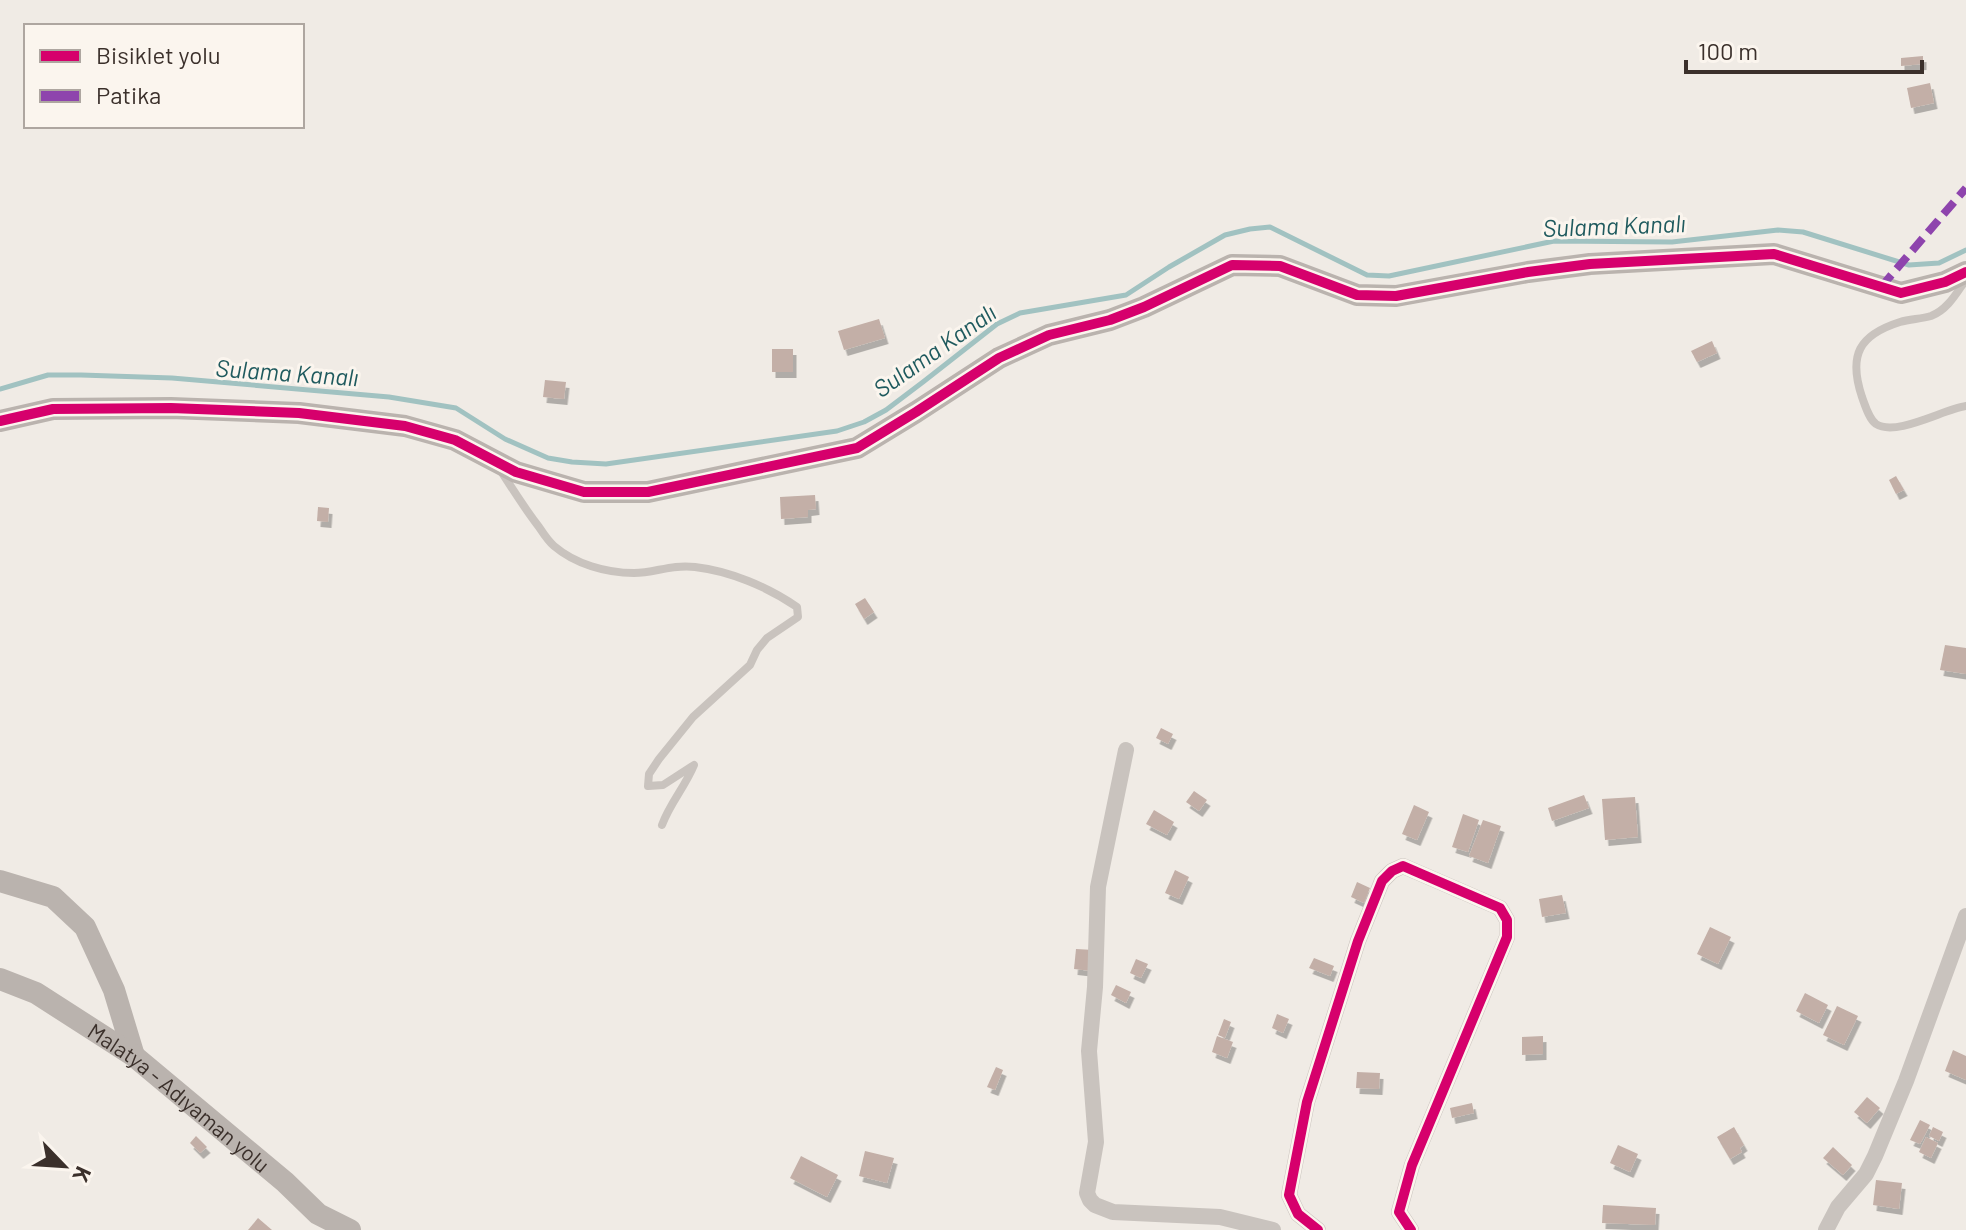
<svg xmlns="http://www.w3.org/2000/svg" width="1966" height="1230" viewBox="0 0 1966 1230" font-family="Barlow,sans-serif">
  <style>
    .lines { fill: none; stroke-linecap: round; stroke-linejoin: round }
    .stream { stroke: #a1c2c1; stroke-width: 5 }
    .building { fill: #c3afa7; filter: url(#shadow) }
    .lane { stroke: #c9c3be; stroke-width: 8 }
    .street { stroke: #c9c3be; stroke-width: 16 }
    .secondary { stroke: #bab3ae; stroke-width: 22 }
    .quiet { stroke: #8e44ad; stroke-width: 8; stroke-dasharray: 16 8; stroke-linecap: butt }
    .cycleway-casing { stroke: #fbf5ee; stroke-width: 15 }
    .cycleway { stroke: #d6006c; stroke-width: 10 }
    .labels { text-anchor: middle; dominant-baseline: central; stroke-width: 6; stroke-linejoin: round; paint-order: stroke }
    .street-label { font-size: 22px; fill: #3b302b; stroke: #fbf5ee }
    .water-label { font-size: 24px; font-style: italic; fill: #1f5a5e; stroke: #fbf5ee }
  </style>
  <defs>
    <filter id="shadow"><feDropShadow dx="3.5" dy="6" stdDeviation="0" flood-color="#0004"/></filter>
  </defs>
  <rect width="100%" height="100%" fill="#f0ebe5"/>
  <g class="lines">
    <!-- stream -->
    <polyline class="stream" points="0,389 48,375 81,375 172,378 389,397 456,408 505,439 548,458 572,462 606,464 837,431 864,422 886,410 923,382 997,324 1020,313 1126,295 1169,267 1225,235 1250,229 1270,227 1367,275 1389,276 1554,241 1672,242 1778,230 1803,232 1909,265 1939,263 1966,250"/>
  </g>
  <!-- building -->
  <g class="building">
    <polygon points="1923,56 1923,64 1901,66 1901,58"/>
    <polygon points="1930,83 1934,103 1911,108 1907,88"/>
    <polygon points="879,319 885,338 844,350 838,331"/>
    <polygon points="1712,341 1717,353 1697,362 1691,351"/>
    <rect x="772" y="349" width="21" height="23"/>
    <polygon points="545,380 566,382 564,399 543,397"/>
    <polygon points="1896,476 1904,490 1896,494 1889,480"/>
    <polygon points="815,495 816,509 808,510 808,517 781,519 780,497"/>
    <polygon points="318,507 329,508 328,522 317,521"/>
    <polygon points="865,598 874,612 864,619 855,604"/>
    <polygon points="1945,645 1966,648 1966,674 1940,670"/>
    <polygon points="1161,728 1173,734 1168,744 1156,738"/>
    <polygon points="1194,791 1207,800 1199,811 1186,802"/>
    <polygon points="1584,795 1589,808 1552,821 1548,808"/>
    <polygon points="1635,797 1638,837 1605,840 1602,799"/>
    <polygon points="1414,805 1429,812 1417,840 1402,834"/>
    <polygon points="1154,810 1174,822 1167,835 1146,824"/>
    <polygon points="1463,814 1479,820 1468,852 1452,847"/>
    <polygon points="1483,820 1501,826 1488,863 1469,856"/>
    <polygon points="1175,870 1189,877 1179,899 1165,893"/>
    <polygon points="1357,882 1370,888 1364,903 1351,897"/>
    <polygon points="1562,895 1566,913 1542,917 1539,899"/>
    <polygon points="1710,927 1731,937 1718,964 1697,954"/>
    <polygon points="1076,949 1094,950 1092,971 1074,969"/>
    <polygon points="1314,958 1334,966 1330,976 1309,968"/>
    <polygon points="1136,959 1148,964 1141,978 1130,973"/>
    <polygon points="1116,985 1131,992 1126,1003 1111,995"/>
    <polygon points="1805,993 1828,1005 1819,1023 1796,1011"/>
    <polygon points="1837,1006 1858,1016 1844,1045 1823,1035"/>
    <polygon points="1277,1014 1289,1019 1283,1033 1272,1028"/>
    <polygon points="1224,1019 1231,1022 1225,1038 1218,1035"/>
    <polygon points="1217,1036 1233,1042 1227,1058 1212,1052"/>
    <polygon points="1543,1036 1543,1054 1522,1055 1522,1037"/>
    <polygon points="1953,1050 1966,1056 1966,1080 1945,1071"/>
    <polygon points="996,1067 1003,1070 995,1090 987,1087"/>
    <polygon points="1357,1072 1380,1073 1379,1089 1356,1088"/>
    <polygon points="1867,1097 1880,1108 1867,1123 1854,1112"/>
    <polygon points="1472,1103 1474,1113 1452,1118 1450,1108"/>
    <polygon points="1920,1120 1930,1125 1920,1144 1910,1140"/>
    <polygon points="1734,1127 1744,1145 1740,1148 1742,1152 1730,1159 1717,1137"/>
    <polygon points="1933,1127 1943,1132 1939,1141 1929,1136"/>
    <polygon points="196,1136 207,1147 200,1153 190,1143"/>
    <polygon points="1926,1137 1938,1143 1931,1158 1919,1152"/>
    <polygon points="1618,1145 1638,1154 1630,1172 1610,1163"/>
    <polygon points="1833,1147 1852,1165 1843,1175 1823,1158"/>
    <polygon points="865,1151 894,1158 887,1183 859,1176"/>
    <polygon points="801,1156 838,1175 827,1197 790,1178"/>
    <polygon points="1876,1180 1902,1183 1899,1209 1873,1205"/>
    <polygon points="1603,1205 1656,1208 1655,1225 1602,1223"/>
    <polygon points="258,1218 272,1230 248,1230"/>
  </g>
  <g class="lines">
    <!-- lane -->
    <g class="lane">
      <path d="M1965 281C1956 294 1947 310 1931 316 1921 319 1910 319 1900 322 1859 335 1848 355 1862 397 1865 405 1869 419 1876 424 1896 437 1944 409 1966 406"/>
      <path d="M501 471C513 490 525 509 539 527 543 533 548 541 554 546 575 564 606 573 634 573 655 573 671 564 695 567 730 571 768 587 797 607L798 617 767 638 757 650 750 665 693 717 659 759 649 774 648 786 663 785 694 765C685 787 670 803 662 825"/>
    </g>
    <!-- street -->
    <g class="street">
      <polyline points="1126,750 1098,887 1095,987 1089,1051 1096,1142 1087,1193 1090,1200 1095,1205 1113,1212 1220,1217 1273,1230"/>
      <polyline points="1318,1230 1298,1214 1289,1195 1307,1102 1358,941 1382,881 1392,871 1403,866 1500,908 1507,920 1507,937 1412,1165 1399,1212 1411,1230"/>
      <polyline points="1826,1230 1838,1207 1866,1174 1875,1156 1906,1081 1966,916"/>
    </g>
    <!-- secondary -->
    <g class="secondary">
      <polyline points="0,421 53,409 171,408 299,413 405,426 455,440 516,472 584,492 648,492 857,448 916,412 999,358 1049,335 1110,320 1144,307 1232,265 1280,266 1357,295 1396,296 1528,272 1590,264 1774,254 1901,293 1945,282 1966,272"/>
      <polyline points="0,881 53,897 85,927 114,990 134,1056"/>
      <path id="s1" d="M0 979 36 993 134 1056 285 1182 318 1214 350 1230"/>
    </g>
    <!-- quiet -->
    <polyline class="quiet" points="1881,287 1966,188"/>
    <!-- cycleway casing -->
    <g class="cycleway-casing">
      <g id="cycleway">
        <polyline points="0,421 53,409 171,408 299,413 405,426 455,440 516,472 584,492 648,492 857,448 916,412 999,358 1049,335 1110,320 1144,307 1232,265 1280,266 1357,295 1396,296 1528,272 1590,264 1774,254 1901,293 1945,282 1966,272"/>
        <polyline points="1318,1230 1298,1214 1289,1195 1307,1102 1358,941 1382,881 1392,871 1403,866 1500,908 1507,920 1507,937 1412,1165 1399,1212 1411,1230"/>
      </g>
    </g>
    <!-- cycleway -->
    <use href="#cycleway" class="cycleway"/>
  </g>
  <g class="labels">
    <!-- street labels -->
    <g class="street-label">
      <text stroke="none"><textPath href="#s1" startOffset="216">Malatya - Adıyaman yolu</textPath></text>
    </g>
    <!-- water labels -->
    <g class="water-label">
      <text transform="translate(1614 225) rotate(-2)">Sulama Kanalı</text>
      <text transform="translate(934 350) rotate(-35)">Sulama Kanalı</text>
      <text transform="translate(287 372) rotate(4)">Sulama Kanalı</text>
    </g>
  </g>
  <!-- legend -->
  <rect x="24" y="24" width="280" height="104" fill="#fbf5ee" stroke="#aea6a0" stroke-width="2"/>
  <rect x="40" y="50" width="40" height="12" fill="#d6006c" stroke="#aea6a0" stroke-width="2"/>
  <text x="96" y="64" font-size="24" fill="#3b302b">Bisiklet yolu</text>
  <rect x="40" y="90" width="40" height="12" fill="#8e44ad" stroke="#aea6a0" stroke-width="2"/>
  <text x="96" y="104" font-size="24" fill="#3b302b">Patika</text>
  <!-- north arrow -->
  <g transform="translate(64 1166) rotate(115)" stroke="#fbf5ee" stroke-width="6" paint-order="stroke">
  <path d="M0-6L14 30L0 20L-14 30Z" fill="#3b302b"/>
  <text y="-12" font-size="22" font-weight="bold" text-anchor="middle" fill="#3b302b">K</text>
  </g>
  <!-- scale -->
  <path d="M1686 60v12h236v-12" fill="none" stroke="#3b302b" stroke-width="4"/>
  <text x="1698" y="60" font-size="24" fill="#3b302b" stroke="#fbf5ee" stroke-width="6" paint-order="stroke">100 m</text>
</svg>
